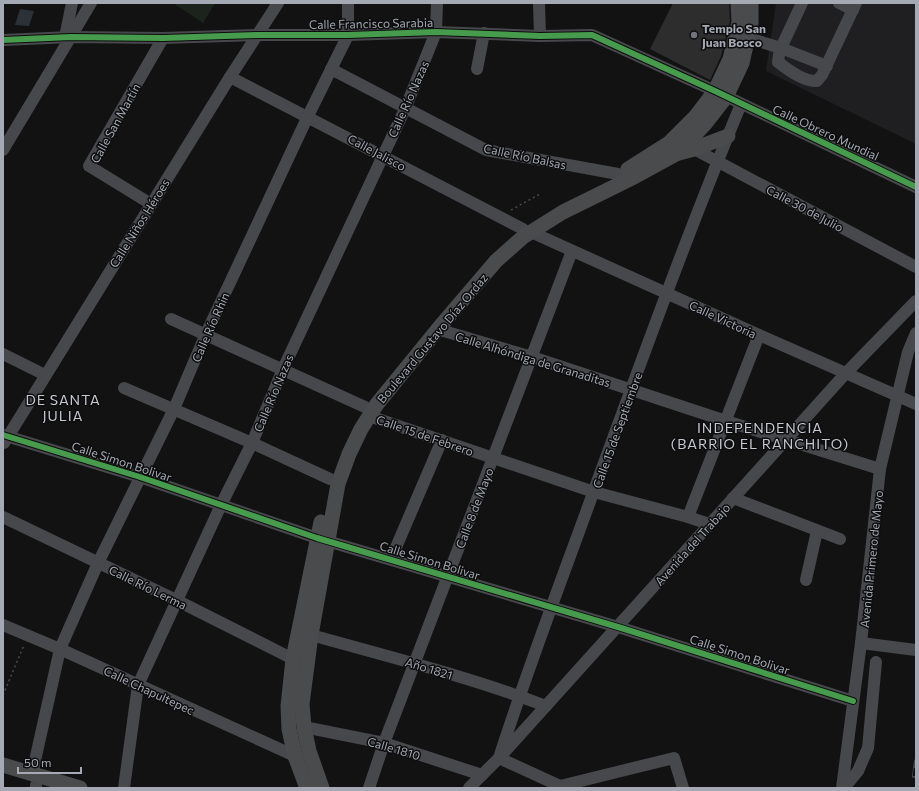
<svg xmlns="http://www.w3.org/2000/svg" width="919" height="791" viewBox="0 0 919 791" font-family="Commissioner,sans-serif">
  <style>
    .built { fill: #1f1f21 }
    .green { fill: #1c231d }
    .water { fill: #2a3237 }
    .building { fill: #2d2d2e }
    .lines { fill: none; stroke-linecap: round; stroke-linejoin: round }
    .path { stroke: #484a4d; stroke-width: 1.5; stroke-dasharray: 2 3; stroke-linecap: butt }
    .minor { stroke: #47484b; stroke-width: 12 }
    .major { stroke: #494b4d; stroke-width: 15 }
    .rail-casing { stroke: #47494b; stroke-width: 4 }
    .rail { stroke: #0d0d0e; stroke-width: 2.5; stroke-dasharray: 8; stroke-linecap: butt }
    .cycleway-casing { stroke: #0d0d0e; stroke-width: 8 }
    .cycleway { stroke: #469c4c; stroke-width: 6 }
    .poi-dot { fill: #71747b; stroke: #0d0d0e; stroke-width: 1.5 }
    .labels { text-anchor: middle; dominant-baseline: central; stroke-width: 3; stroke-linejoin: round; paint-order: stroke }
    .street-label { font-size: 12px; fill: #a4a9b3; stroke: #0d0d0e }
    .poi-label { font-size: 12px; font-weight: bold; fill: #a4a9b3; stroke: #0d0d0e; text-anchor: start }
    .quarter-label { font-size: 14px; letter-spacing: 1px; fill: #c5c8cf; stroke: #0d0d0e }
  </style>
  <rect width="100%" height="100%" fill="#121213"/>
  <!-- built -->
  <polygon class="built" points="776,3 916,3 916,144 766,71"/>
  <!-- green -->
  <polygon class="green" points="173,3 215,3 203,23"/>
  <!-- water -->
  <polygon class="water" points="20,9 34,11 29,26 15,25"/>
  <!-- building -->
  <polygon class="building" points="673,3 729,3 730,21 721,56 710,80 650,49"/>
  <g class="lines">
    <!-- path -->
    <g class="path">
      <polyline points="511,210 540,194"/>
      <polyline points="3,695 24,645"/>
    </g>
    <!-- minor -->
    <g class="minor">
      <polyline points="539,3 540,36"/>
      <path d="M802 3 781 48 779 55 778 62C788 70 804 82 817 81L822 75 856 3"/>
      <polyline points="839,3 853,10"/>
      <polyline points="65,37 72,3"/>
      <polyline points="748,38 781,48 827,66"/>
      <polyline points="3,40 71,37 163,38 258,35 348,35 436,32 540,36 592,35 715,91 916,187"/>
      <polyline points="331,69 486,150 618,174"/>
      <polyline points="477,69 484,33"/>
      <polyline points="230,77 523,229"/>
      <polyline points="694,149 916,267"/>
      <polyline points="3,150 91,3"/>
      <polyline points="151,204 89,166 163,38"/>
      <polyline points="531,232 759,335 916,404"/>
      <polyline points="171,319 365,407"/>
      <polyline points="437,329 532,357 726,421 880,469"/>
      <polyline points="3,354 45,375"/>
      <polyline points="124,388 252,443 330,479"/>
      <polyline points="369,416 594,492 688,517 709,524"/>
      <polyline points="3,435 140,477 317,538 618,627 853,701"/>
      <polyline points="4,443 230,77 278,3"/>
      <polyline points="733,498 840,539"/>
      <polyline points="3,517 178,601 293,659"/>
      <polyline points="688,517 759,335"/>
      <polyline points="391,559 442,440"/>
      <polyline points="806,580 817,531"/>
      <polyline points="3,625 60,649 295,756"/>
      <path d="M311 635C390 657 470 677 546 706"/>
      <polyline points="861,643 916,650"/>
      <polyline points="304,727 384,743 482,775"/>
      <polyline points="32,774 60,649 98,563 174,409 205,336 308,116 348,35 348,3"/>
      <polyline points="36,785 36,788"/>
      <path d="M560 786 499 758C530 661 567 566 601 471 646 348 691 225 741 104"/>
      <polyline points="124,788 138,685 221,505 252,443 283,369 405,109 436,32 437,3"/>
      <polyline points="369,788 384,743 572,251"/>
      <polyline points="469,788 499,758 846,373 916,301"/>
      <polyline points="556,788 560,786 674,758 683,788"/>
      <polyline points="842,788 861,643 880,469 908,352 916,333"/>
      <polyline points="844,788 858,771 868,748 876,662"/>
    </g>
    <!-- major -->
    <g class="major">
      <polyline points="679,153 694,149 728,136"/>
      <polyline points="628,169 669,143 696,116 715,91 730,59 739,22 738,3"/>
      <polyline points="3,765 80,788"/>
      <polyline points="307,788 295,756 289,729 288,706 293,659 321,522"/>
      <polyline points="322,788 309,751 304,727 302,704 311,635 338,484 349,454 361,429 377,404 443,323 496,261 523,237 563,212 634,177 678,153 705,124 726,97 742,63 751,23 751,3"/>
    </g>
    <!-- rail casing -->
    <g class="rail-casing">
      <polyline id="rail" points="914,776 916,761"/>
    </g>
    <!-- rail -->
    <use href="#rail" class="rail"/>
    <!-- cycleway casing -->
    <g class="cycleway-casing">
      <g id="cycleway">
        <polyline points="3,40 71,37 163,38 258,35 348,35 436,32 540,36 592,35 715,91 916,187"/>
        <polyline points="3,435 140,477 317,538 618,627 853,701"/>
      </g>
    </g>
    <!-- cycleway -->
    <use href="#cycleway" class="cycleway"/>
  </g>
  <!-- markers -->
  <circle class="poi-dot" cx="694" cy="35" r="4"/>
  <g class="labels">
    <!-- street labels -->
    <g class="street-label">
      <text transform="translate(371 23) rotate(-1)">Calle Francisco Sarabia</text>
      <text transform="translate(408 99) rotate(-66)">Calle Río Nazas</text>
      <text transform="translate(115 123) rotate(-61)">Calle San Martín</text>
      <text transform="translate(826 132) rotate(25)">Calle Obrero Mundial</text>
      <text transform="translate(377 152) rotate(28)">Calle Jalisco</text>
      <text transform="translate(525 156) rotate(12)">Calle Río Balsas</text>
      <text transform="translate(805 208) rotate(28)">Calle 30 de Julio</text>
      <text transform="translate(139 223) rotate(-58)">Calle Niños Héroes</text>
      <text transform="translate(723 319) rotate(25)">Calle Victoria</text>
      <text transform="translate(210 327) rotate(-66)">Calle Río Rhin</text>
      <text transform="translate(432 338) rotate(-50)">Boulevard Gustavo Díaz Ordaz</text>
      <text transform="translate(533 359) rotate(17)">Calle Alhóndiga de Granaditas</text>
      <text transform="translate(273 393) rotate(-67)">Calle Río Nazas</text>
      <text transform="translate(617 430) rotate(-70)">Calle 15 de Septiembre</text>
      <text transform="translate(425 435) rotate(19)">Calle 15 de Febrero</text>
      <text transform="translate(122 461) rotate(18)">Calle Simon Bolivar</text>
      <text transform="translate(474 508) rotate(-69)">Calle 8 de Mayo</text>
      <text transform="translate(692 544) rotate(-48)">Avenida del Trabajo</text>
      <text transform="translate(871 559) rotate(-84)">Avenida Primero de Mayo</text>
      <text transform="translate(430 560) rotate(17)">Calle Simon Bolivar</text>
      <text transform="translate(148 587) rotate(26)">Calle Río Lerma</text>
      <text transform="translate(740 654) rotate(18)">Calle Simon Bolivar</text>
      <text transform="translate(429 668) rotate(17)">Año 1821</text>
      <text transform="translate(149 690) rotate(25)">Calle Chapultepec</text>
      <text transform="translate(394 748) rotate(16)">Calle 1810</text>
    </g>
    <!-- poi labels -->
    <g class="poi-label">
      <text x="702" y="28">Templo San<tspan x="702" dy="14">Juan Bosco</tspan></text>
    </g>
    <!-- quarter labels -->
    <g class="quarter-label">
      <text x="63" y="399">DE SANTA<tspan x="63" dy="16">JULIA</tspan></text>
      <text x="760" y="427">INDEPENDENCIA<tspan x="760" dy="16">(BARRIO EL RANCHITO)</tspan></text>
    </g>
  </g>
  <!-- border -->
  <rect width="919" height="791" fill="none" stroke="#a4a9b3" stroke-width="8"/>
  <!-- scale -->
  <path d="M18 767v6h63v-6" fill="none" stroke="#a4a9b3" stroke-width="2"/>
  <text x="24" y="767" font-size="12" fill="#a4a9b3" stroke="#0d0d0e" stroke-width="3" paint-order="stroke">50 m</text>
</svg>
